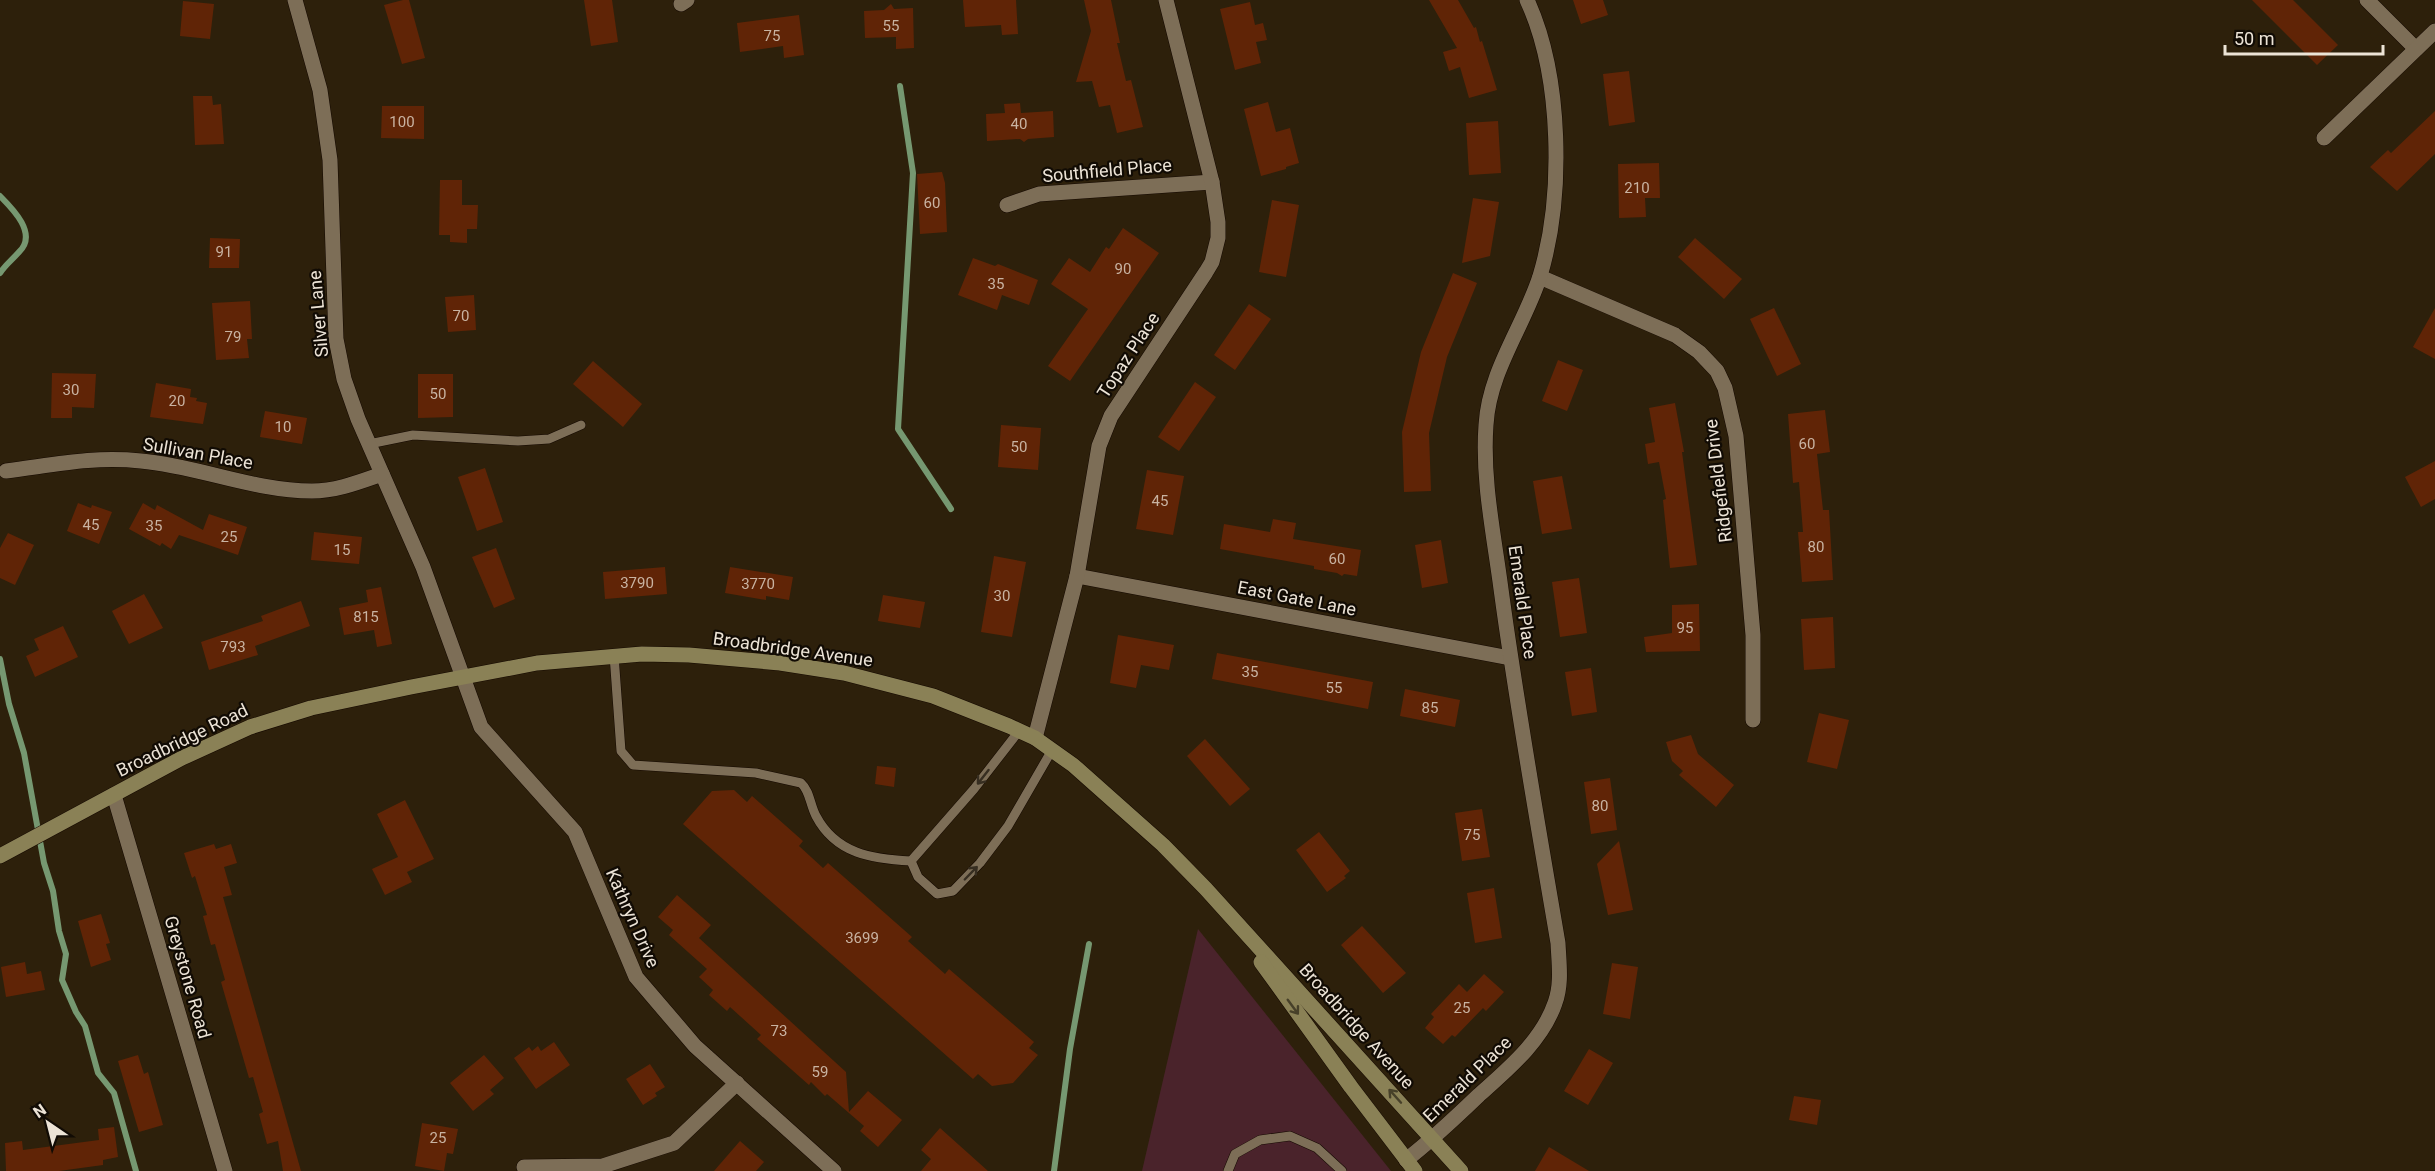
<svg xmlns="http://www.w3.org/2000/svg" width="2435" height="1171" viewBox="0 0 2435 1171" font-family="Roboto,sans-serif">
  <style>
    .green { fill: #4a232b }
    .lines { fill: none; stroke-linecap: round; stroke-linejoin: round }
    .stream { stroke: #769871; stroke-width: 6 }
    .building { fill: #602406 }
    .lane-casing { stroke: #150900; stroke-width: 10 }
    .street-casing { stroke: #150900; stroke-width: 16 }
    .secondary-casing { stroke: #150900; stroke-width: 16 }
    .lane { stroke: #7d6e57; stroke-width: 9 }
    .street { stroke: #7d6e57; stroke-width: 15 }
    .secondary { stroke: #8a8156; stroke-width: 15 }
    .oneway { stroke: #372e21 }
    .oneway2 { stroke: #474029 }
    .labels { text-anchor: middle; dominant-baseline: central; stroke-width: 4.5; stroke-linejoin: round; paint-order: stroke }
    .number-label { font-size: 15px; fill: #c9b3a2 }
    .street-label { font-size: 18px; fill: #ece3d6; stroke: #110b04 }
  </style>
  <rect width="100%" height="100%" fill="#2d200b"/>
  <!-- green -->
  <polygon class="green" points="1198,929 1391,1171 1142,1171"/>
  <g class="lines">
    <!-- stream -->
    <g class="stream">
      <polyline points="900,86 913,173 898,429 951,509"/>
      <path d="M0 196C13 209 38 234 19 252 12 260 6 264 0 273"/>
      <polyline points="0,659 9,704 24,753 44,863 53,891 59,931 66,954 62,980 76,1012 85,1026 98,1073 114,1093 136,1171"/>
      <polyline points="1054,1171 1070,1049 1089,944"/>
    </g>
  </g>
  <!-- building -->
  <g class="building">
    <polygon points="403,0 409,0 425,58 402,64 384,5"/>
    <polygon points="584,0 612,0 618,42 591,46"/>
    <polygon points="963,0 1016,0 1018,34 1002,35 1001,25 965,27"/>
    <polygon points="1084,0 1111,0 1120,43 1117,43 1126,81 1131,80 1143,127 1117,133 1110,105 1099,107 1092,81 1076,82 1091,31"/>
    <polygon points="1429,0 1458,0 1474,28 1476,27 1480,42 1482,41 1497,90 1469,98 1460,67 1449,71 1443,52 1457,48"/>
    <polygon points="1573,0 1603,0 1608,15 1581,24"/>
    <polygon points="2252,0 2293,0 2338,45 2317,65"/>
    <polygon points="183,1 214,4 210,39 180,36"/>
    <polygon points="1250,2 1255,25 1263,23 1267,40 1256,42 1261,63 1235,70 1220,9"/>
    <polygon points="891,4 894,9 913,8 914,48 896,49 896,37 865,38 864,11 884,10"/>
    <polygon points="799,15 804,55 784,58 783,46 740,52 737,23"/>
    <polygon points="1629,71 1635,122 1609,126 1603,74"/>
    <polygon points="193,96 212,96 213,105 221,104 224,144 195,145"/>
    <polygon points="1268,102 1276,132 1290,128 1299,163 1286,167 1286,169 1261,176 1244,109"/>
    <polygon points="1020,103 1021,113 1053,111 1054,137 1028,139 1024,142 1020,139 987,141 986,114 1005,113 1004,104"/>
    <polygon points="382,106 424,106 424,139 381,138"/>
    <polygon points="2435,111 2435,154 2397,191 2370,167 2388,150 2391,153"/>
    <polygon points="1498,121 1501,173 1469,175 1466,123"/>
    <polygon points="1659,163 1660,198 1645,198 1646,217 1619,218 1618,164"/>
    <polygon points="942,172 945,183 947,232 920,234 917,174"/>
    <polygon points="440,180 462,180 462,205 478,205 477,229 467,229 467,243 450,242 450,235 439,235"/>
    <polygon points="1473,198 1499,202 1490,256 1462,263"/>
    <polygon points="1272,200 1299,205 1286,277 1259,272"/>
    <polygon points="1123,228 1159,253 1070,381 1048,366 1088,309 1051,284 1069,258 1090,272 1106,247 1109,249"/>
    <polygon points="210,238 240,239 239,268 209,268"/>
    <polygon points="1695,238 1742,279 1724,299 1678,257"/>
    <polygon points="973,258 995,266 998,264 1038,280 1029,305 1002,295 997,310 958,295"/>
    <polygon points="1453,273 1477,283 1447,357 1429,433 1431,491 1404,492 1402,432 1421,352"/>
    <polygon points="474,295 476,330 448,332 445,297"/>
    <polygon points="250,301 252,339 247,339 249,358 216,360 212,303"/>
    <polygon points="1249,304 1271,319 1235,370 1214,355"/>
    <polygon points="1774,308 1801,364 1777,376 1750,319"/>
    <polygon points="2435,308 2435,359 2413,347"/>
    <polygon points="1558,360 1583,370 1567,411 1542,401"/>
    <polygon points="593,361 642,404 623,427 573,384"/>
    <polygon points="52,373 96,374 94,408 72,407 72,418 51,418"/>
    <polygon points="418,374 453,374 453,417 418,418"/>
    <polygon points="1195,382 1216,397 1179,451 1158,437"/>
    <polygon points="156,383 191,389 190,397 197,398 196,401 207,403 203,424 150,417"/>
    <polygon points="1675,403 1684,452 1682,452 1697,565 1670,568 1663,500 1666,499 1659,462 1648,464 1645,444 1655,442 1649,408"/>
    <polygon points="1825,410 1830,452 1817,454 1823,510 1829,510 1833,580 1802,582 1798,532 1803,532 1799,482 1793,483 1788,414"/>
    <polygon points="265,411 307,418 302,444 260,437"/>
    <polygon points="1001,425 1041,428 1038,470 998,467"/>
    <polygon points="2435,461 2435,499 2421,507 2405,477"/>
    <polygon points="485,468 503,522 477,531 458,477"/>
    <polygon points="1147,470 1184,476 1173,535 1136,529"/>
    <polygon points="1562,476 1572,529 1542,534 1533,481"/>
    <polygon points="78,503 91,508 92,505 112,512 99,544 67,531"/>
    <polygon points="143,503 155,510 157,505 203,530 209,514 247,527 238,555 179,535 171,549 162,543 160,546 129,529"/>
    <polygon points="1273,519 1296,523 1293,539 1361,550 1357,576 1344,574 1342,576 1337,573 1314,569 1314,566 1220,549 1224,524 1270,532"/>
    <polygon points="314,532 362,537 359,564 311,560"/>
    <polygon points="8,533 34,545 15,585 0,578 0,548"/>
    <polygon points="1441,540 1448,583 1422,588 1415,545"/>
    <polygon points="496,548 515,599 494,608 472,557"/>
    <polygon points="994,556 1026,562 1012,637 981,632"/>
    <polygon points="665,567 667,594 605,599 603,572"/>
    <polygon points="730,567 793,577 789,600 766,596 766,600 725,593"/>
    <polygon points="1579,578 1587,633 1560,637 1552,582"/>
    <polygon points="381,587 392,644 377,647 374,630 344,635 339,608 368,602 366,590"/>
    <polygon points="144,594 163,628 129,644 112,611"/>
    <polygon points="883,595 925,602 920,628 878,621"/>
    <polygon points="301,601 310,626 255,646 258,655 209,670 201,642 263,621 261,616"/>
    <polygon points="1699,604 1700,651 1646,652 1644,637 1672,633 1672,605"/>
    <polygon points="1833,617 1835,668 1804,670 1801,619"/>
    <polygon points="63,626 78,657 35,677 26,656 39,650 34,639"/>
    <polygon points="1118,635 1174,645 1169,670 1141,665 1136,688 1110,683"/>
    <polygon points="1217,653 1373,682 1368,709 1212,679"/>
    <polygon points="1591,668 1597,712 1572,716 1565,672"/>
    <polygon points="1405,689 1460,700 1455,727 1400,716"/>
    <polygon points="1819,713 1849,720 1837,769 1807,762"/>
    <polygon points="1691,735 1698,754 1734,785 1716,807 1679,775 1683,771 1672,761 1666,742"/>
    <polygon points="1205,739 1250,789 1230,806 1187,756"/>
    <polygon points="877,766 896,768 894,787 875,784"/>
    <polygon points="1610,778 1617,830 1591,834 1584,782"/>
    <polygon points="734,790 747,802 752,796 803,841 799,846 823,868 828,863 912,937 908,941 945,974 949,969 1034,1042 1029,1048 1038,1055 1013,1083 992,1086 978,1074 973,1079 683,824 712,791"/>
    <polygon points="405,800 434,859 407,872 412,882 385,895 372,869 398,857 377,814"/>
    <polygon points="1482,809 1490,857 1462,861 1455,813"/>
    <polygon points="1319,832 1350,871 1344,876 1346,878 1327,892 1296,850"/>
    <polygon points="1619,841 1633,910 1608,915 1597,864"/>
    <polygon points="214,844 216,849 231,844 237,863 224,867 232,895 223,897 301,1171 283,1171 278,1141 267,1144 259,1114 263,1112 253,1077 249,1078 221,982 225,980 215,944 211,945 203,916 207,915 195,876 192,878 184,853"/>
    <polygon points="1494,888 1502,938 1475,943 1467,893"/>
    <polygon points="677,895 711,925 699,938 846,1072 849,1112 868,1091 902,1120 878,1147 860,1131 864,1126 827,1094 825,1096 811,1082 809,1085 757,1039 761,1035 730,1007 727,1011 709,995 713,990 699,977 707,969 669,935 673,930 658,917"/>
    <polygon points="101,914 110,943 106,944 111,960 91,967 78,921"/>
    <polygon points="1362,926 1406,973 1383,993 1341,945"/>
    <polygon points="25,962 27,974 41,971 45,990 6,997 1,967"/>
    <polygon points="1612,963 1638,967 1630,1019 1603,1014"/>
    <polygon points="1484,974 1504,992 1486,1011 1483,1008 1455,1037 1452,1035 1443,1044 1425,1028 1434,1017 1431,1014 1459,984 1467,992"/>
    <polygon points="554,1042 570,1065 536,1089 514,1058 529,1047 532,1051 538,1046 541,1051"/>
    <polygon points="1589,1049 1613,1063 1588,1105 1564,1091"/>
    <polygon points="138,1055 144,1074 148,1072 163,1125 139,1132 118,1061"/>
    <polygon points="484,1055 504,1078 490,1090 494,1094 473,1111 450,1083"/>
    <polygon points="650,1064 665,1087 655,1093 657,1096 643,1105 626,1079"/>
    <polygon points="1794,1096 1821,1100 1817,1125 1789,1120"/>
    <polygon points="422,1123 458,1129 453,1154 447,1153 444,1171 415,1166"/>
    <polygon points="114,1127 118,1157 103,1160 103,1165 59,1171 6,1171 5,1143 22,1141 23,1150 99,1140 98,1129"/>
    <polygon points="940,1128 988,1171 921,1171 931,1159 921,1150"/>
    <polygon points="740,1141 764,1162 756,1171 714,1171"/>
    <polygon points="1549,1147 1589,1171 1535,1171"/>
  </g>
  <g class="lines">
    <!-- lane casing -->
    <g class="lane-casing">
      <g id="lane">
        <polyline points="369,444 413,435 518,441 549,439 581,425"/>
        <path d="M614 655 621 751 633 765 756 773 801 783C810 791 810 805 816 816 836 854 872 859 911 861"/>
        <polyline points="1019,731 974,789 911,861 918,877 937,894 953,891 980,863 1008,826 1052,750"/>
        <polyline points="1228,1171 1235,1154 1260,1140 1290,1136 1317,1148 1342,1171"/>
      </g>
    </g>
    <!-- street casing -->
    <g class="street-casing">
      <g id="street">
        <polyline points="295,0 320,90 330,160 336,339 344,379 358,419 423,567 481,727 575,832 636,977 695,1046 834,1171"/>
        <polyline points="2367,0 2416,49"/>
        <polyline points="681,4 687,0"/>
        <polyline points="2324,138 2435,31"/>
        <polyline points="1007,205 1039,194 1212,182"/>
        <polyline points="1540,277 1675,335 1699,352 1717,371 1725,388 1736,436 1753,635 1753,720"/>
        <path d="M6 471C54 465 92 456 141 461 198 466 254 491 312 491 336 491 359 482 382 474"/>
        <polyline points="1077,576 1510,658"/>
        <polyline points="1035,738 1077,576 1099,446 1111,416 1206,272 1212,262 1218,238 1218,222 1212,182 1166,0"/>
        <polyline points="114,795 225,1171"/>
        <path d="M1406 1160C1432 1140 1455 1118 1479 1095 1508 1069 1542 1041 1555 1003 1562 984 1559 964 1558 943 1538 825 1517 708 1501 589 1494 535 1482 480 1486 425 1489 371 1524 326 1540 276 1564 196 1562 76 1527 0"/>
        <polyline points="524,1167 603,1166 674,1143 737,1083"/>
      </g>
    </g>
    <!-- secondary casing -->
    <g class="secondary-casing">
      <g id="secondary">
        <polyline points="0,856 182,758 250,727 311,708 411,687 537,663 642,654 689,655 780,663 844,673 933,696 1009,726 1035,738 1073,765 1163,845 1206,889 1461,1171"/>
        <polyline points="1261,962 1351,1087 1415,1171"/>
      </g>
    </g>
    <!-- lane -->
    <use href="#lane" class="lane"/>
    <!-- street -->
    <use href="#street" class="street"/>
    <!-- secondary -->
    <use href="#secondary" class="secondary"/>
  </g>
  <!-- one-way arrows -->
  <defs><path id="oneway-shaft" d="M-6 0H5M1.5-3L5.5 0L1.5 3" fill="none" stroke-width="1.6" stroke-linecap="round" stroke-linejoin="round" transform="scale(1.5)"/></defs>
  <g class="oneway">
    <use href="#oneway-shaft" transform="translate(983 777) rotate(128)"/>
    <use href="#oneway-shaft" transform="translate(971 873) rotate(-46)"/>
  </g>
  <g class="oneway2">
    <use href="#oneway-shaft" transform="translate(1293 1007) rotate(54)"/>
    <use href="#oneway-shaft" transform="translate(1395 1096) rotate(-132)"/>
  </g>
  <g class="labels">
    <!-- number labels -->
    <g class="number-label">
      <text x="891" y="26">55</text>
      <text x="772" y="36">75</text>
      <text x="402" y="122">100</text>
      <text x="1019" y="124">40</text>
      <text x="1637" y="188">210</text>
      <text x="932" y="203">60</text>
      <text x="224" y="252">91</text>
      <text x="1123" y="269">90</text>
      <text x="996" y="284">35</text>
      <text x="461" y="316">70</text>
      <text x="233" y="337">79</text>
      <text x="71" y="390">30</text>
      <text x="438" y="394">50</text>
      <text x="177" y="401">20</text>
      <text x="283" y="427">10</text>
      <text x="1807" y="444">60</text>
      <text x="1019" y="447">50</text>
      <text x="1160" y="501">45</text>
      <text x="91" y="525">45</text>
      <text x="154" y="526">35</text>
      <text x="229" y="537">25</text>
      <text x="1816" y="547">80</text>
      <text x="342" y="550">15</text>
      <text x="1337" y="559">60</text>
      <text x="637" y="583">3790</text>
      <text x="758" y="584">3770</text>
      <text x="1002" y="596">30</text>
      <text x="366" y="617">815</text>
      <text x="1685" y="628">95</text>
      <text x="233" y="647">793</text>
      <text x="1250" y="672">35</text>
      <text x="1334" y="688">55</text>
      <text x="1430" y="708">85</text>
      <text x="1600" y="806">80</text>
      <text x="1472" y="835">75</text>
      <text x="862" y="938">3699</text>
      <text x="1462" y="1008">25</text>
      <text x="779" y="1031">73</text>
      <text x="820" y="1072">59</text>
      <text x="438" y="1138">25</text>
    </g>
    <!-- street labels -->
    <g class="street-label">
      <text transform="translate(1107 170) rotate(-5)">Southfield Place</text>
      <text transform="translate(318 314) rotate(-95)">Silver Lane</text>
      <text transform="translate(1128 355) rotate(-57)">Topaz Place</text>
      <text transform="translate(198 453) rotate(10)">Sullivan Place</text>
      <text transform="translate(1718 481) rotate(-97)">Ridgefield Drive</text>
      <text transform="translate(1297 598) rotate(11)">East Gate Lane</text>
      <text transform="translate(1523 602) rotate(82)">Emerald Place</text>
      <text transform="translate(793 649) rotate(8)">Broadbridge Avenue</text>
      <text transform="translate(182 740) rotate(-26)">Broadbridge Road</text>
      <text transform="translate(633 918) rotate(66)">Kathryn Drive</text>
      <text transform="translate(188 977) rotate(74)">Greystone Road</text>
      <text transform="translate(1357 1026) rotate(48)">Broadbridge Avenue</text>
      <text transform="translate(1467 1079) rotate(-44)">Emerald Place</text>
    </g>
  </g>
  <!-- north arrow -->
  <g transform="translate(48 1123) rotate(325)" stroke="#110b04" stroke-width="4.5" paint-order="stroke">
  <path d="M0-4.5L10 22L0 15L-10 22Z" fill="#ece3d6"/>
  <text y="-9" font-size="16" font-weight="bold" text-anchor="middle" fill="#ece3d6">N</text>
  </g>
  <!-- scale -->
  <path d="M2225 45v9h158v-9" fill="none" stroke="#ece3d6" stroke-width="3"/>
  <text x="2234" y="45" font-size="18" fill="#ece3d6" stroke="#110b04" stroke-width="4.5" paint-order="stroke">50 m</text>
</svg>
